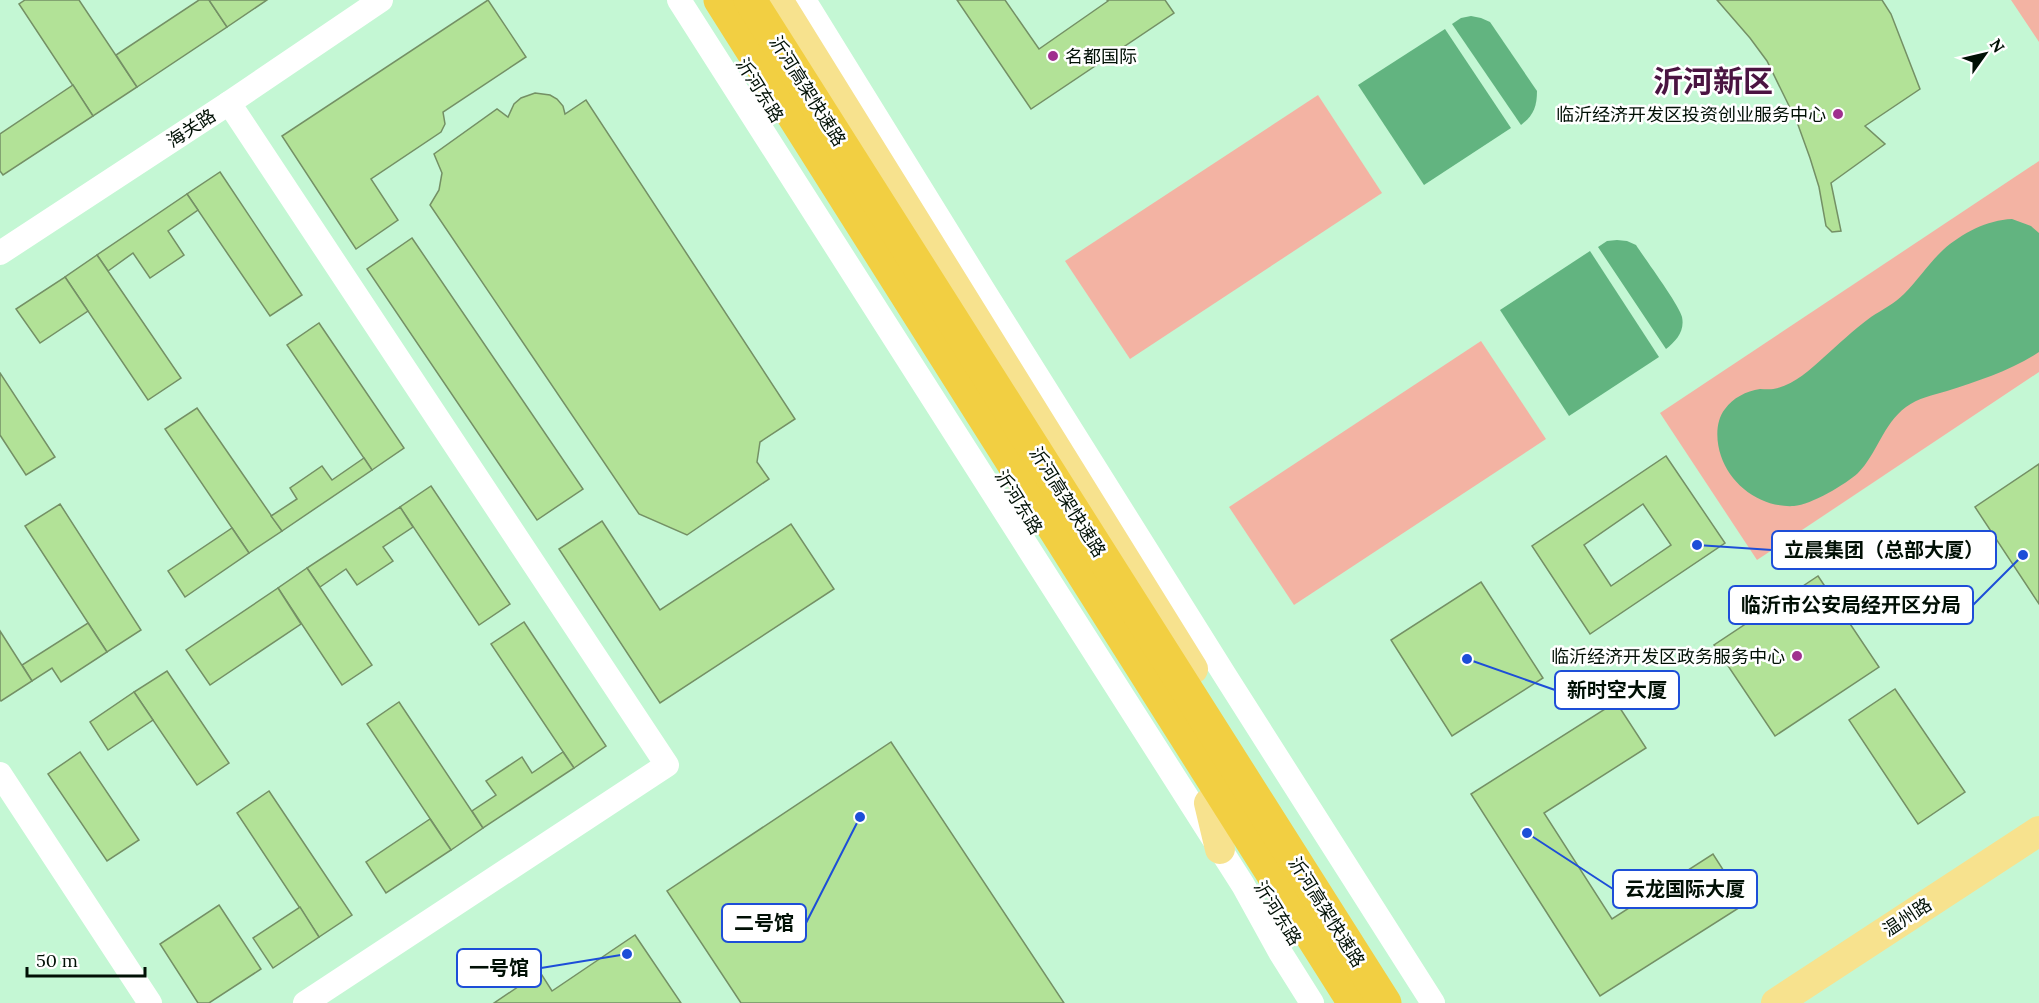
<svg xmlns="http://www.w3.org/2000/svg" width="2039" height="1003" viewBox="0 0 2039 1003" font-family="Lora,'Noto Sans SC',serif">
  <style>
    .green { fill: #f3b3a3 }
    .water { fill: #62b480 }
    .building { fill: #b2e297; stroke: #749065; stroke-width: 1.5; fill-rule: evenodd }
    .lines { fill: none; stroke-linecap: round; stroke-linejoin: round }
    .minor { stroke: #fff; stroke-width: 24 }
    .major { stroke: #f7e28e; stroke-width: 30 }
    .highway { stroke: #f2cf42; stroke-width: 33 }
    .poi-dot { fill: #9f308e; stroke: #fff; stroke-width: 2 }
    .labels { text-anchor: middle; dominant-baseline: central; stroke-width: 5; stroke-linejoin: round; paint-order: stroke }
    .poi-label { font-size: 18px; fill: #011005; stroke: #fff; text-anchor: end }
    .street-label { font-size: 18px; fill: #011005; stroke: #fff }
    .town-label { font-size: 30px; font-weight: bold; fill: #4a1441; stroke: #fff }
    .leader { fill: none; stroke: #1d4ed8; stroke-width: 2 }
    .callout-dot { fill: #1d4ed8; stroke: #fff; stroke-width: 2 }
    .callout { fill: #fff; stroke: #1d4ed8; stroke-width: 2 }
    .callout-label { font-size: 20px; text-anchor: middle; font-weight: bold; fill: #011005 }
  </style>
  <rect width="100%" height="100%" fill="#c4f7d4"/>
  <!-- green -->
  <g class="green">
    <polygon points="2011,0 2039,0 2039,42"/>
    <polygon points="1318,95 1382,193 1130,359 1065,261"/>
    <polygon points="2039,161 2039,372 1757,560 1660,413"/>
    <polygon points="1481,341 1546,439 1294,605 1229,507"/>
  </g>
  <!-- water -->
  <g class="water">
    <path d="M1471 16 1481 18 1490 22 1537 91C1537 107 1533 116 1521 125L1452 24 1461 18Z"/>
    <polygon points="1445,29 1511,128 1424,185 1358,85"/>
    <path d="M2012 219 2031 226 2039 233V352C2012 370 1978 381 1947 391 1933 395 1918 398 1906 407 1883 424 1877 454 1858 473 1846 484 1811 505 1794 506 1762 508 1731 486 1721 456 1716 442 1715 421 1725 409 1733 398 1746 391 1760 389 1765 389 1772 390 1778 388 1795 383 1810 370 1823 358 1839 344 1853 330 1871 317 1882 310 1895 303 1904 294 1918 280 1929 263 1943 250 1962 233 1987 220 2012 219Z"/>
    <path d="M1617 240 1627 241 1636 245C1645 259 1680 306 1682 317 1685 331 1676 341 1666 349L1598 247 1607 241Z"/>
    <polygon points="1590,251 1659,357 1569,416 1500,310"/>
  </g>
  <!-- building -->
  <g class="building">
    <polygon points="25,0 79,0 137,87 93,116 19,4"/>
    <polygon points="199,0 209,0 227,27 137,87 116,55"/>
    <polygon points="209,0 267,0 227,27"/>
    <polygon points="488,0 526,57 443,112 445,124 441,132 371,179 398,220 356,249 282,136"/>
    <polygon points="957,0 1005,0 1039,49 1108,1 1107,0 1165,0 1174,13 1031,109"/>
    <polygon points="1717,0 1882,0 1891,14 1920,89 1865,126 1885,144 1831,183 1841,231 1832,232 1826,226 1819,187 1810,158 1797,122 1767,61 1750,38"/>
    <polygon points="73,85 93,116 3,175 0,171 0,134"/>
    <polygon points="535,93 550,95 557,99 563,106 565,114 586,100 795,419 760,442 757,462 769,479 687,535 639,514 430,205 439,190 442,173 434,154 497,109 508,117 514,104 521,98"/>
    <polygon points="220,172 302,295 270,316 187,194"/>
    <polygon points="187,194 198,210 168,231 184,255 150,278 133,253 108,271 97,255"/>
    <polygon points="412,238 583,489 537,520 367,269"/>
    <polygon points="97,255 181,378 148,400 65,277"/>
    <polygon points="65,277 88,311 40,343 16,309"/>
    <polygon points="319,323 404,448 372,470 287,345"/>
    <polygon points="0,373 55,457 26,475 0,435"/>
    <polygon points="197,408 282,531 249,553 165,429"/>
    <path d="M1666 456 1725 543 1590 634 1532 546ZM1643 504 1671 545 1611 586 1584 545Z"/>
    <polygon points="364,458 372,470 282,531 271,516 297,499 290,488 322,466 332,480"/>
    <polygon points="2039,464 2039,604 1975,507"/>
    <polygon points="431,486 510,604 479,625 400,507"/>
    <polygon points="60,504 141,630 107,652 25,526"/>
    <polygon points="400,507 413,527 383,547 393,561 357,585 346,569 320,587 307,568"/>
    <polygon points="602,521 660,610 791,524 834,589 660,703 559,549"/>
    <polygon points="232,528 249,553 185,597 168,571"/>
    <polygon points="307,568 372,665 342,685 278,588"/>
    <polygon points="1818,576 1879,667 1775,736 1714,645"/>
    <polygon points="1481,582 1543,678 1452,736 1391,640"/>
    <polygon points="278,588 301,624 210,685 186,650"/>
    <polygon points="524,622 606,746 574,768 491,644"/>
    <polygon points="88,623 107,652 61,682 52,668 32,681 22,665"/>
    <polygon points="0,631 32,681 1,701 0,700"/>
    <polygon points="167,671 229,763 197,785 134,692"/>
    <polygon points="1895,689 1965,792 1918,824 1849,720"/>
    <polygon points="134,692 153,720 108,750 90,722"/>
    <polygon points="399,702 483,828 451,850 367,724"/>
    <polygon points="1616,702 1646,748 1544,813 1612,919 1713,854 1745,904 1600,996 1471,794"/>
    <polygon points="891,742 1064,1003 741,1003 667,891"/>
    <polygon points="80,752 139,840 107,861 48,774"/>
    <polygon points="563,752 574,768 483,828 472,811 496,795 486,781 522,757 532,773"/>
    <polygon points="269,791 352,915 319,937 237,813"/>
    <polygon points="430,819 451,850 386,893 366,862"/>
    <polygon points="219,905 261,969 209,1003 198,1003 160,944"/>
    <polygon points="300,907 319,937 273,968 253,938"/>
    <polygon points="635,935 681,1003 494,1003 540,972 552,991"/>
  </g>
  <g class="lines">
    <!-- minor -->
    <g class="minor">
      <polyline points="679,0 1243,885 1280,952 1312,1003"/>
      <polyline points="804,0 984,291 1226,677 1433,1003"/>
      <polyline points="229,103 667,765 305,1003"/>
      <polyline points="0,253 229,103 381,0"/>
      <polyline points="0,774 150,1003"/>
    </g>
    <!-- major -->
    <g class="major">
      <polyline points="778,0 1193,669"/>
      <polyline points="1209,803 1220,849"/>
      <polyline points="1776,1003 2039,831"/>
    </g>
    <!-- highway -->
    <g class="highway">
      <polyline points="720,0 1354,1003"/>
      <polyline points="750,0 1385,1003"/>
    </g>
  </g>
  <!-- markers -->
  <g class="poi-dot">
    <circle cx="1053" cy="56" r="6"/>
    <circle cx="1838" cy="114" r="6"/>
    <circle cx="1797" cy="656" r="6"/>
  </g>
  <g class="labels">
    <!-- poi labels -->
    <g class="poi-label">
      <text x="1065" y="56" text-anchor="start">名都国际</text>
      <text x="1826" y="114">临沂经济开发区投资创业服务中心</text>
      <text x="1785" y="656">临沂经济开发区政务服务中心</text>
    </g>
    <!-- street labels -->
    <g class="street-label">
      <text transform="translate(760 90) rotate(58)">沂河东路</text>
      <text transform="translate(808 91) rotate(58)">沂河高架快速路</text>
      <text transform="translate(191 128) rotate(-33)">海关路</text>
      <text transform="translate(1019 502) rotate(58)">沂河东路</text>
      <text transform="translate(1068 502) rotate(58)">沂河高架快速路</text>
      <text transform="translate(1327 912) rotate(58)">沂河高架快速路</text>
      <text transform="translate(1278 913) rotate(58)">沂河东路</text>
      <text transform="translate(1907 917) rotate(-33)">温州路</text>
    </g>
    <!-- town labels -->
    <g class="town-label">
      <text x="1713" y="81">沂河新区</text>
    </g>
  </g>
  <!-- callouts -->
  <path class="leader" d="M1697 545L1772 550M2023 555L1973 605M1467 659L1555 690M1527 833L1613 889M860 817L806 923M627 954L541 968"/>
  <g class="callout-dot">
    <circle cx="1697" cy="545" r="6"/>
    <circle cx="2023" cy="555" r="6"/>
    <circle cx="1467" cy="659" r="6"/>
    <circle cx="1527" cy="833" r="6"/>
    <circle cx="860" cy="817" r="6"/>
    <circle cx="627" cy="954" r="6"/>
  </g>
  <g class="callout">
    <rect x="1772" y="531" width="224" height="38" rx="6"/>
    <rect x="1729" y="586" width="244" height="38" rx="6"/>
    <rect x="1555" y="671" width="124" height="38" rx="6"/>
    <rect x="1613" y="870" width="144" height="38" rx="6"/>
    <rect x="722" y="904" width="84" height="38" rx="6"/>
    <rect x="457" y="949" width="84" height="38" rx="6"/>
  </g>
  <g class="callout-label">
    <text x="1884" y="557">立晨集团（总部大厦）</text>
    <text x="1851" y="612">临沂市公安局经开区分局</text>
    <text x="1617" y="697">新时空大厦</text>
    <text x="1685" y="896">云龙国际大厦</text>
    <text x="764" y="930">二号馆</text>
    <text x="499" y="975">一号馆</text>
  </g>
  <!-- north arrow -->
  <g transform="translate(1985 54) rotate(56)" stroke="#ffffff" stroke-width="4.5" paint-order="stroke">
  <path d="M0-4.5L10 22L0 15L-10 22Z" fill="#011005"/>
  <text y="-9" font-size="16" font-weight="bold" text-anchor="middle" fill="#011005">N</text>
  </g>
  <!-- scale -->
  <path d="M27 967v9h118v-9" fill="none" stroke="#011005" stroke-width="3"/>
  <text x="36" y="967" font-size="18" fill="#011005" stroke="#ffffff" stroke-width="4.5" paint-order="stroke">50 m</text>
</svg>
